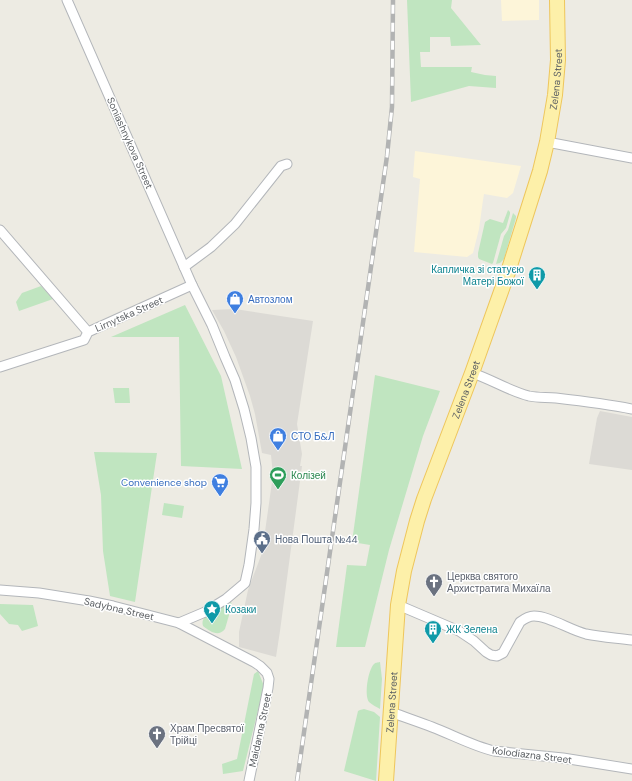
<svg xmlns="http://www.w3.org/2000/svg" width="632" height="781" viewBox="0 0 632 781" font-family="'DM Sans',sans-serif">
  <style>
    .commercial { fill: #fdf5d9 }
    .industrial { fill: #dcdad5 }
    .green { fill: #c0e5c0 }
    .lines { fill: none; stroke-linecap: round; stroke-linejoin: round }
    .minor-casing { stroke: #b3b6ba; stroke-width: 11 }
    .primary-casing { stroke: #eec65c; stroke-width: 16 }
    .minor { stroke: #fff; stroke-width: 9 }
    .primary { stroke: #fdf0a9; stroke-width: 14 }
    .rail-casing { stroke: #b2b3b3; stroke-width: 4.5 }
    .rail { stroke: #fff; stroke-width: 3; stroke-dasharray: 9; stroke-linecap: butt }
    .labels { text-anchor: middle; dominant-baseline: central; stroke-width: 3; stroke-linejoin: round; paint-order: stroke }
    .street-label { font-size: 10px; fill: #5b5f63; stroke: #fff }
    .culture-label { font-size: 10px; fill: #0d838f; stroke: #fff; text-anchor: start }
    .shop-label { font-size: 10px; fill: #366cbe; stroke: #fff; text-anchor: start }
    .leisure-label { font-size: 10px; fill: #27864d; stroke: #fff; text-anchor: start }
    .service-label { font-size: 10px; fill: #4e5e75; stroke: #fff; text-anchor: start }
    .worship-label { font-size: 10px; fill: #5b616d; stroke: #fff; text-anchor: start }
  </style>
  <rect width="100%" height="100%" fill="#edebe3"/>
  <!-- commercial -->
  <g class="commercial">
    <polygon points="501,0 539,0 539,20 502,21"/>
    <polygon points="415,151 521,166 513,193 507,198 484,194 483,200 479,229 473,253 467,257 414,252 420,179 413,177"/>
  </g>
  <!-- industrial -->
  <g class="industrial">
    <polygon points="235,309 313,321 297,424 302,454 300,466 302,466 280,631 276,657 239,647 239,632 248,590 262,553 273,475 271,455 262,453 255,414 250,396 236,357 224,331 212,310"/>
    <polygon points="600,411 632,417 632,470 589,464 597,418"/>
  </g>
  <!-- green -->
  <g class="green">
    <polygon points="407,0 452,0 451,8 481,45 451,46 450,37 430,37 430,52 420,52 421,67 472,67 471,72 485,75 496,76 496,88 469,86 411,102"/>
    <polygon points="508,210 510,212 510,214 506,228 501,234 493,263 492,264 479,259 478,257 478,253 485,222 490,219 503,223"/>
    <polygon points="513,213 516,216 516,218 504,259 500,263 496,264 504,236 508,230"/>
    <polygon points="41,286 53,299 19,311 16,302 22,293"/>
    <polygon points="185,305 221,376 242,469 181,466 179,337 111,337"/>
    <polygon points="375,375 440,391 423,436 389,550 365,647 336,647 347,565 366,566 370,545 352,542"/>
    <polygon points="113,388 129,388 130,403 115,403"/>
    <polygon points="94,452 157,453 135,602 110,596 103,551 101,495"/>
    <polygon points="164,503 184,506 182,518 162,515"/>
    <path d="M229 602H231L232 605 225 629C218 637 211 632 203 626 201 616 208 616 215 612 220 609 224 605 229 602Z"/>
    <polygon points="0,604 33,605 38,626 22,631 18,625 9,624 0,614"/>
    <path d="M380 662 382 679 380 709C377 707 372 705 369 702 364 695 368 670 374 664 376 662 377 663 380 662Z"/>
    <polygon points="258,671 264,686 243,771 223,774 222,764 237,759 254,674"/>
    <polygon points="364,709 374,712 380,717 376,781 344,771 358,711 360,710"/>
  </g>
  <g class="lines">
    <!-- minor casing -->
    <g class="minor-casing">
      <g id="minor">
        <polyline points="67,0 192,285 212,325 225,357 235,380 244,409 251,438 256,467 256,503 254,529 249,565 245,583 226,599 205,612 179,623"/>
        <polyline points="547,142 632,158"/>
        <polyline points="0,230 88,332"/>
        <polyline points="184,267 211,247 235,224 281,166 287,164"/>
        <polyline points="0,367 84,340 88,332 192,285"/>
        <path d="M472 373C491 379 509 391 529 396 538 398 547 397 556 398 582 401 607 404 632 409"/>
        <polyline points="0,590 39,593 89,601 113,606 179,623 254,662 260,666 267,673 269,679 268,688 249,781"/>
        <path d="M398 605 459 631 474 641 486 652 491 655 497 656 503 653 520 622C524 619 529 616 534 616 549 616 570 630 586 634 601 637 617 638 632 640"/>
        <path d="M391 712C404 717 419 722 432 727 453 735 473 746 494 751L563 758 632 769"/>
      </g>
    </g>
    <!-- primary casing -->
    <g class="primary-casing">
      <g id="primary">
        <path id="s1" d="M386 781 398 605 404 571 417 521 424 499 472 373 508 272 540 171 547 142 555 95 558 60 557 0"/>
      </g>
    </g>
    <!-- minor -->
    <use href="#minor" class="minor"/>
    <!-- primary -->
    <use href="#primary" class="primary"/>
    <!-- rail casing -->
    <g class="rail-casing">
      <polyline id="rail" points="297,781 387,156 392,107 393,0"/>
    </g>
    <!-- rail -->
    <use href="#rail" class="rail"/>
  </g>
  <!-- icons -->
  <defs>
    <g id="building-pin" transform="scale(0.9)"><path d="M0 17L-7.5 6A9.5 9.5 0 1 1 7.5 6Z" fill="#0f9aa8" stroke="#fff"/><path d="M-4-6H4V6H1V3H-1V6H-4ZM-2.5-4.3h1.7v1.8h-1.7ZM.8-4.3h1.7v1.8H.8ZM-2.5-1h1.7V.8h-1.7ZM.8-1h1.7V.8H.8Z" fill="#fff"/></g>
    <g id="shop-pin" transform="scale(0.9)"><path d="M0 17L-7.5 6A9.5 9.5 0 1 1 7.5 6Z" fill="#3f7fe0" stroke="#fff"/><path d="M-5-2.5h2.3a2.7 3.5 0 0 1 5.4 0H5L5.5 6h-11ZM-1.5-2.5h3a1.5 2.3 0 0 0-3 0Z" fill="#fff"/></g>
    <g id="stadium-pin" transform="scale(0.9)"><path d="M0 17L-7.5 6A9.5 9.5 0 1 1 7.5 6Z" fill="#2e9e5b" stroke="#fff"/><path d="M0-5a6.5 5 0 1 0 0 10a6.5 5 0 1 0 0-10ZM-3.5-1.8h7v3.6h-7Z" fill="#fff"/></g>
    <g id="supermarket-pin" transform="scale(0.9)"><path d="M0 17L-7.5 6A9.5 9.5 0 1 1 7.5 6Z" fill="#3f7fe0" stroke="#fff"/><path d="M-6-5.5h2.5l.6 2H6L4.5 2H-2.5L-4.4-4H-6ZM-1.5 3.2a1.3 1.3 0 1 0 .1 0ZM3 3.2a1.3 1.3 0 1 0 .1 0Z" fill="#fff"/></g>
    <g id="civic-pin" transform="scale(0.9)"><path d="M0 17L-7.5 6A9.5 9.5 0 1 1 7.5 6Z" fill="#5c6f8a" stroke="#fff"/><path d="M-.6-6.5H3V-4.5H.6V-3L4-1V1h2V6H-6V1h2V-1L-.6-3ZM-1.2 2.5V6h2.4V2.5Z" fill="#fff"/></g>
    <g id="church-pin" transform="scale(0.9)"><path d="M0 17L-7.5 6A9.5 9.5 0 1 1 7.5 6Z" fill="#6b7280" stroke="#fff"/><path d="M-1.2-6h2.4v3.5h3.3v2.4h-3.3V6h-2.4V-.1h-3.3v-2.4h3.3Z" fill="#fff"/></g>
    <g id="sight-pin" transform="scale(0.9)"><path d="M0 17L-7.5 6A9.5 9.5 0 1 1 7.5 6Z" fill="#0f9aa8" stroke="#fff"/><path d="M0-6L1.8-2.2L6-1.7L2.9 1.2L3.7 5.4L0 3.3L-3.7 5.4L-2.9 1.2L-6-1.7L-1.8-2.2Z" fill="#fff"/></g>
  </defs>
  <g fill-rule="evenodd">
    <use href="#building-pin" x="537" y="275"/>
    <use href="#shop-pin" x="235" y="299"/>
    <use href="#shop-pin" x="278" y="436"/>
    <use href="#stadium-pin" x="278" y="475"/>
    <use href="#supermarket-pin" x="220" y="482"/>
    <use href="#civic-pin" x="262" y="539"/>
    <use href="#church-pin" x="434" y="582"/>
    <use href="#sight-pin" x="212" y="609"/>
    <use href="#building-pin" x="433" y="629"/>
    <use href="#church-pin" x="157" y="734"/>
  </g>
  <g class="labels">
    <!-- street labels -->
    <g class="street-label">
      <text stroke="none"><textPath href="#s1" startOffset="727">Zelena Street</textPath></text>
      <text transform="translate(130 143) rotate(66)">Soniashnykova Street</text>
      <text transform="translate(129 314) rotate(-24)">Lirnytska Street</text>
      <text stroke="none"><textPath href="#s1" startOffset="403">Zelena Street</textPath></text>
      <text transform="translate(119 609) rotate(13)">Sadybna Street</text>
      <text stroke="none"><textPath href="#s1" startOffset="79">Zelena Street</textPath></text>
      <text transform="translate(260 730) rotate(-78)">Maidanna Street</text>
      <text transform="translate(532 755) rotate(7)">Kolodiazna Street</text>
    </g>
    <!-- culture labels -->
    <g class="culture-label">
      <text x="524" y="269" text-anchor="end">Капличка зі статуєю<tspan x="524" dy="12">Матері Божої</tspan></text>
      <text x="225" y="609">Козаки</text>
      <text x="446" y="629">ЖК Зелена</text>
    </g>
    <!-- shop labels -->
    <g class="shop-label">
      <text x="248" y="299">Автозлом</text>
      <text x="291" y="436">СТО Б&amp;Л</text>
      <text x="207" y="482" text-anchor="end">Convenience shop</text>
    </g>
    <!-- leisure labels -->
    <g class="leisure-label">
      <text x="291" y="475">Колізей</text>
    </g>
    <!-- service labels -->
    <g class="service-label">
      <text x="275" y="539">Нова Пошта №44</text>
    </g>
    <!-- worship labels -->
    <g class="worship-label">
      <text x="447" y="576">Церква святого<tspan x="447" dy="12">Архистратига Михаїла</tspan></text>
      <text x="170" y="728">Храм Пресвятої<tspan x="170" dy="12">Трійці</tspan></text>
    </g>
  </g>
</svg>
